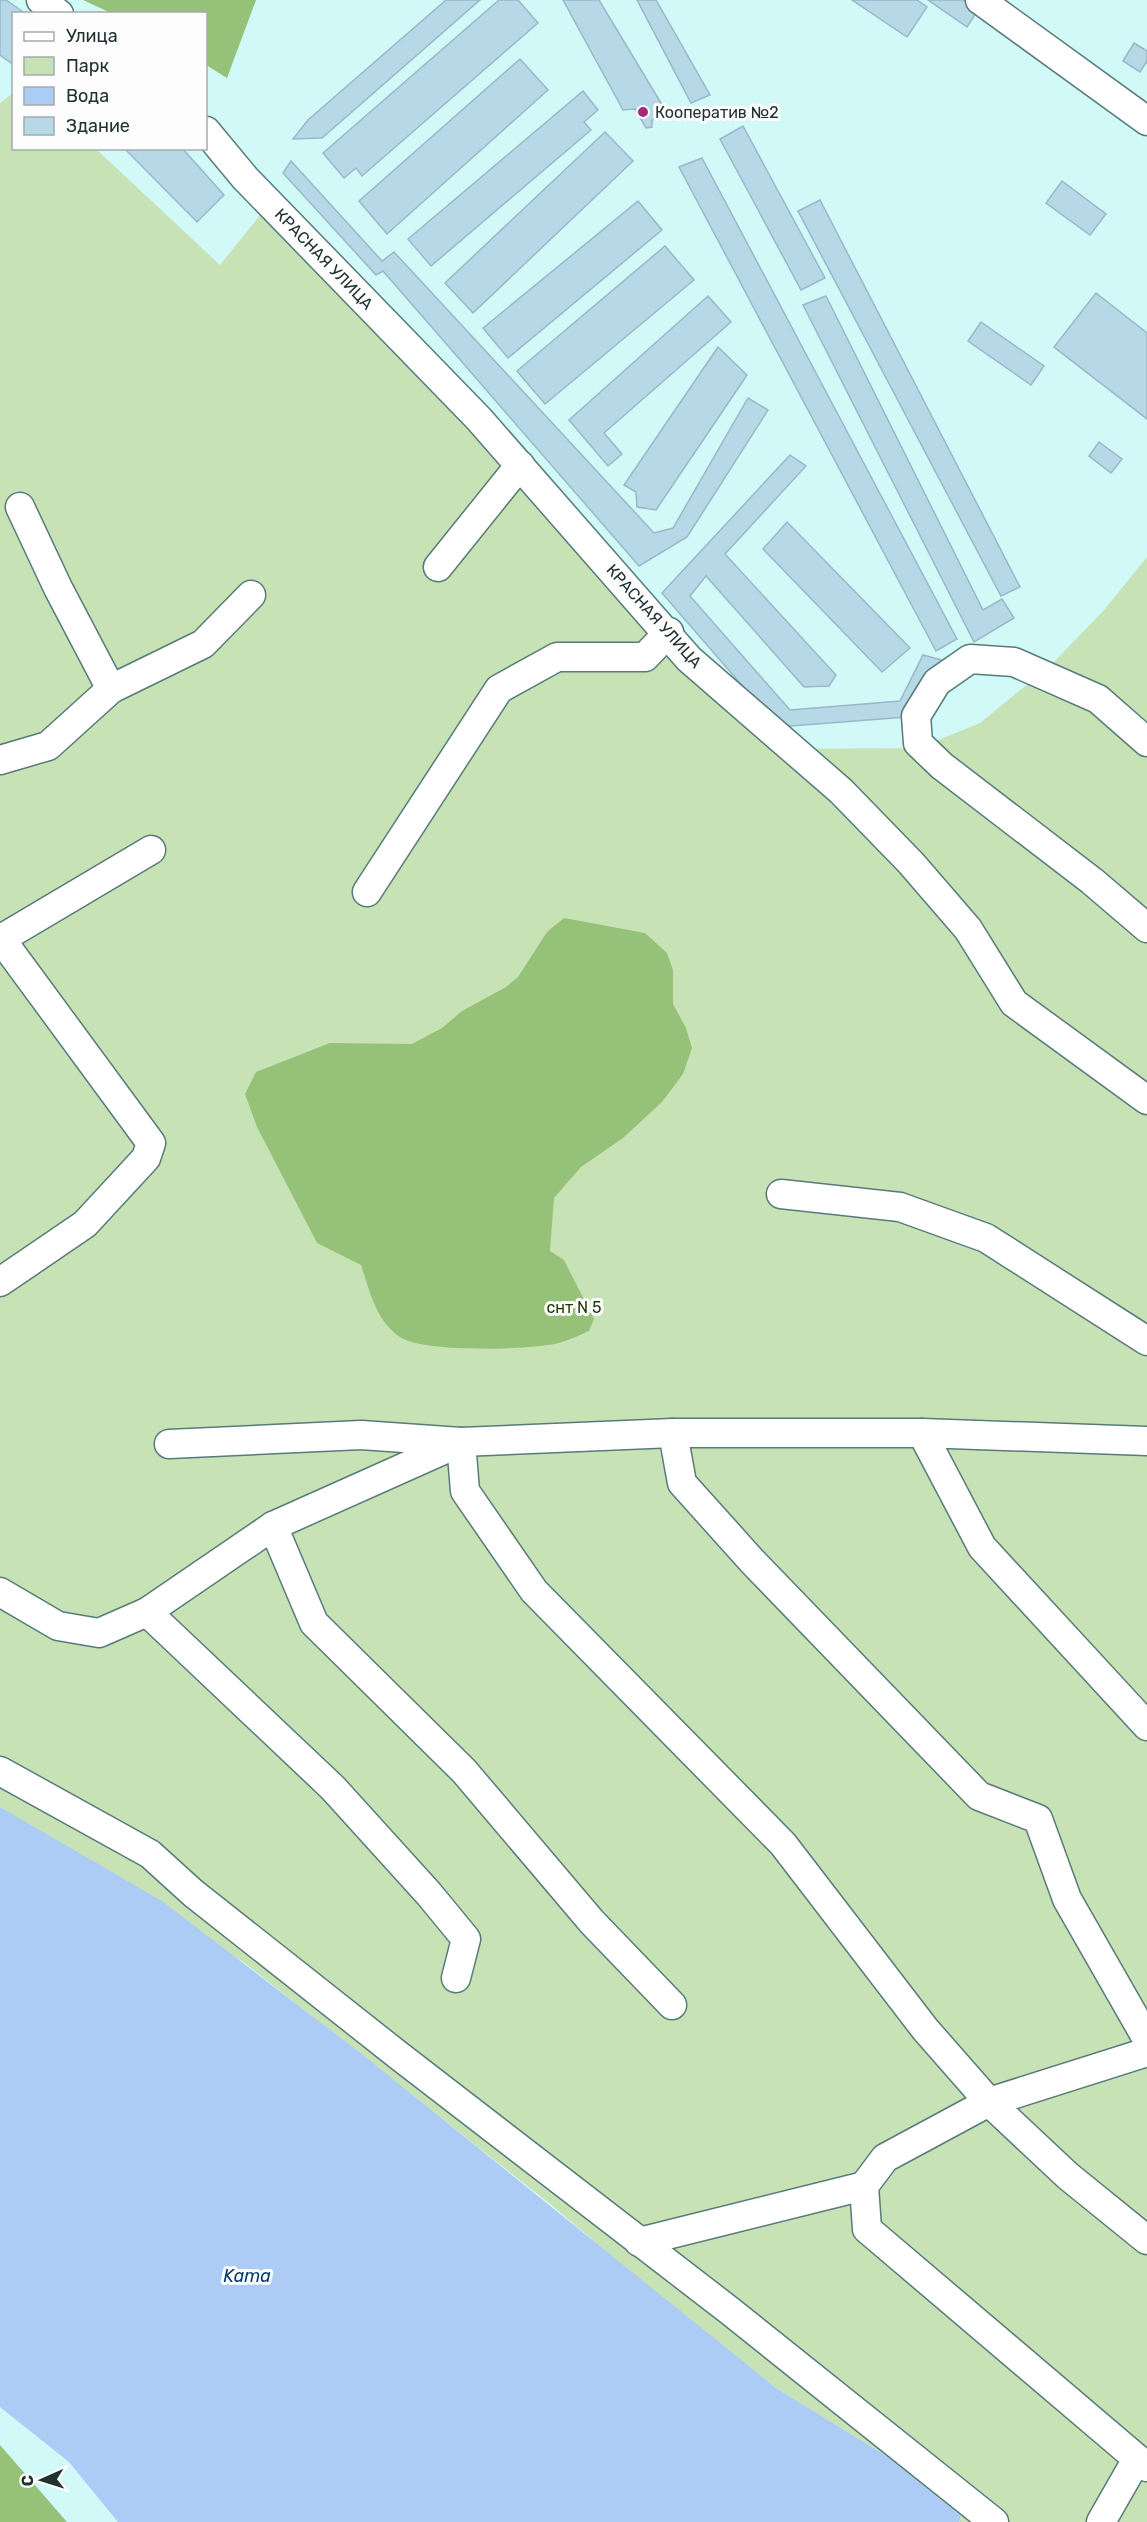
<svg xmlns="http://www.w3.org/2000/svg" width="1147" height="2522" viewBox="0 0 1147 2522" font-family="Rubik,sans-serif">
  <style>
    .green { fill: #c7e3b6 }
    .forest { fill: #95c278 }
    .water { fill: #adccf5 }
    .building { fill: #b6d8e7; stroke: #98b9c7; stroke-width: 1.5 }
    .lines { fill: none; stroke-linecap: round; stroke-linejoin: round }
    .minor-casing { stroke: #567b7a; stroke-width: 31 }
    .minor { stroke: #fff; stroke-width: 28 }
    .poi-dot { fill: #a62879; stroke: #fdfdfd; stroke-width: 2 }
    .labels { text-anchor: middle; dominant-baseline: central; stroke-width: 6; stroke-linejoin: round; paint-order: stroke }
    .poi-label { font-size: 16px; fill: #213131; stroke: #fdfdfd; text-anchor: start }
    .street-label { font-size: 16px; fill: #213131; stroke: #fdfdfd }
    .park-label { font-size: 16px; fill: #193500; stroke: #fdfdfd }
    .water-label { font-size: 18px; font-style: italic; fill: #043a74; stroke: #fdfdfd }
  </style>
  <rect width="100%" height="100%" fill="#d1f9f8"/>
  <!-- green -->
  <polygon class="green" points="13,93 14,148 96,149 220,265 265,209 778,749 919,748 980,723 1053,663 1104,610 1147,557 1147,2522 959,2522 961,2516 888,2457 776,2388 648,2287 554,2207 246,1964 0,1807 0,103"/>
  <!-- forest -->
  <g class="forest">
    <polygon points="83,0 256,0 227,78 206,65 206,14 111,13"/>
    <path d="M564 918 645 933 667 953 673 970V1004L686 1028 692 1048 683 1074 662 1102 623 1138 581 1167 554 1198 550 1251 564 1260 594 1319 589 1331C580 1335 569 1340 559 1343 531 1350 423 1353 400 1337 375 1320 370 1291 361 1265L317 1243 257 1127 245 1094 256 1072 330 1043 412 1044 442 1028 462 1011 506 987 518 977 547 932Z"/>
    <polygon points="0,2445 67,2522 0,2522"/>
  </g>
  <!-- water -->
  <polygon class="water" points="0,1807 162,1901 363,2055 776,2388 888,2457 961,2516 959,2522 118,2522 69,2462 0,2407"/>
  <!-- building -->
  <g class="building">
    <polygon points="0,0 6,0 26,14 14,14 14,65 0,55"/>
    <polygon points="446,0 480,0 322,138 293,139 308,120"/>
    <polygon points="499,0 518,0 538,23 362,176 356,168 344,178 323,153"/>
    <polygon points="563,0 599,0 664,108 652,121 652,127 646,128 635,109 623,110"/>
    <polygon points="637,0 656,0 710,95 691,103"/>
    <polygon points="852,0 917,0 927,7 907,37"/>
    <polygon points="928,0 963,0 978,10 967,27"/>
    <polygon points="1134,43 1147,51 1147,61 1140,72 1123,61"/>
    <polygon points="520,59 548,90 387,234 359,201"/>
    <polygon points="583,91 598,110 584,122 591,130 431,266 408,239"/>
    <polygon points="743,126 825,278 801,290 720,139"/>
    <polygon points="605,132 633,161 473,313 445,283"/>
    <polygon points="124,148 182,148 224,195 197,222"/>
    <polygon points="702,158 957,639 936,651 679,167"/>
    <polygon points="291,161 382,261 394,252 654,533 673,528 748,398 768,410 687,537 639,566 383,271 376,275 283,173"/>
    <polygon points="1062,181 1106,214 1090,235 1046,203"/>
    <polygon points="820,200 1020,587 1001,596 798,211"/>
    <polygon points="638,201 662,230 508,358 483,328"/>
    <polygon points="665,246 694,280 545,404 517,371"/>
    <polygon points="1096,293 1147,333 1147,419 1054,347"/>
    <polygon points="708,296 731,322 604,433 622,454 608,466 569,420"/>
    <polygon points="826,296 983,610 1002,599 1014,618 974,642 803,305"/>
    <polygon points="981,322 1044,366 1031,385 968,341"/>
    <polygon points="718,347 747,375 656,510 637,507 636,492 624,485"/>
    <polygon points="1099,442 1122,459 1111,473 1089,456"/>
    <polygon points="790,455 806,466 725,554 836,675 829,686 804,687 706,576 690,596 790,710 900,701 923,655 945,661 907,717 778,727 662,593"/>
    <polygon points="787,522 910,648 882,672 763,549"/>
  </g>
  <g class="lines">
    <!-- minor casing -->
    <g class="minor-casing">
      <g id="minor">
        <polyline points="41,0 59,14"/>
        <polyline points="980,0 1147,121"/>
        <polyline points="206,131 245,178 479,419 689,659 841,791 911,863 968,929 1014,1003 1147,1100"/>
        <polyline points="20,507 58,588 111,689"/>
        <polyline points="438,567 520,465"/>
        <polyline points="1147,742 1098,699 1014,662 970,659 937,682 916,716 918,743 942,766 1092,881 1147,928"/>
        <polyline points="0,760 48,746 111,689 203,644 251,595"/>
        <polyline points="367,892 499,689 557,657 645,657 669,632"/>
        <polyline points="781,1194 900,1207 986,1238 1147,1341"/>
        <polyline points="0,1282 85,1224 146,1158 151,1143 1,939 151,850"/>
        <polyline points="673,1433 682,1483 752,1561 979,1796 1038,1819 1067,1899 1147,2039"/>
        <polyline points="922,1433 982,1547 1147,1726"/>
        <polyline points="169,1444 361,1435 461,1442 465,1491 534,1591 783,1844 925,2029 989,2102 1068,2176 1147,2240"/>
        <polyline points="273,1526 314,1623 464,1771 592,1922 672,2005"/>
        <polyline points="0,1592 58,1626 99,1633 147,1612 273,1526 461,1442 673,1433 922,1433 1147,1441"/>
        <polyline points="147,1612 333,1788 429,1894 466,1939 456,1978"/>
        <polyline points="0,1771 150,1854 193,1893 398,2055 730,2311 994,2522"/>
        <polyline points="1147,2052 989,2102 885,2158 864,2186 867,2229 1147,2467"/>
        <polyline points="639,2242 864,2186"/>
        <polyline points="1101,2522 1137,2459"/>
      </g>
    </g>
    <!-- minor -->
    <use href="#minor" class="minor"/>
  </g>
  <!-- markers -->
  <circle class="poi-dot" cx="643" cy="112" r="6"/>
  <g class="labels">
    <!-- poi labels -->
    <g class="poi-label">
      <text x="655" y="112">Кооператив №2</text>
    </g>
    <!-- street labels -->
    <g class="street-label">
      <text transform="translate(324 259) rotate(46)">КРАСНАЯ УЛИЦА</text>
      <text transform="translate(654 616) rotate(48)">КРАСНАЯ УЛИЦА</text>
    </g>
    <!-- park labels -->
    <g class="park-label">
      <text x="574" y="1307">снт N 5</text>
    </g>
    <!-- water labels -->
    <g class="water-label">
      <text x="247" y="2276">Kama</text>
    </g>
  </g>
  <!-- legend -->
  <rect x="12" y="12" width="195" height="138" fill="#fdfdfd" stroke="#a5abab" stroke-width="1.5"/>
  <rect x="24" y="32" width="30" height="9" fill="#ffffff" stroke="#a5abab" stroke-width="1.5"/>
  <text x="66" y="42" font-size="18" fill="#213131">Улица</text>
  <rect x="24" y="57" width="30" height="18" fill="#c7e3b6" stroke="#a5abab" stroke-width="1.5"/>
  <text x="66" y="72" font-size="18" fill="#213131">Парк</text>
  <rect x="24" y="87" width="30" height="18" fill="#adccf5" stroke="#a5abab" stroke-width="1.5"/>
  <text x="66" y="102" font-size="18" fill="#213131">Вода</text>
  <rect x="24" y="117" width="30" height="18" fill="#b6d8e7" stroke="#a5abab" stroke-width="1.5"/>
  <text x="66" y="132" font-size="18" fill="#213131">Здание</text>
  <!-- north arrow -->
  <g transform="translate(42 2480) rotate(267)" stroke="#fdfdfd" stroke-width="4.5" paint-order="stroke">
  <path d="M0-4.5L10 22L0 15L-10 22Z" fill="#213131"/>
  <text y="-9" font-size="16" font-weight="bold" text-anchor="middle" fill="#213131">С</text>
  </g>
</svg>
